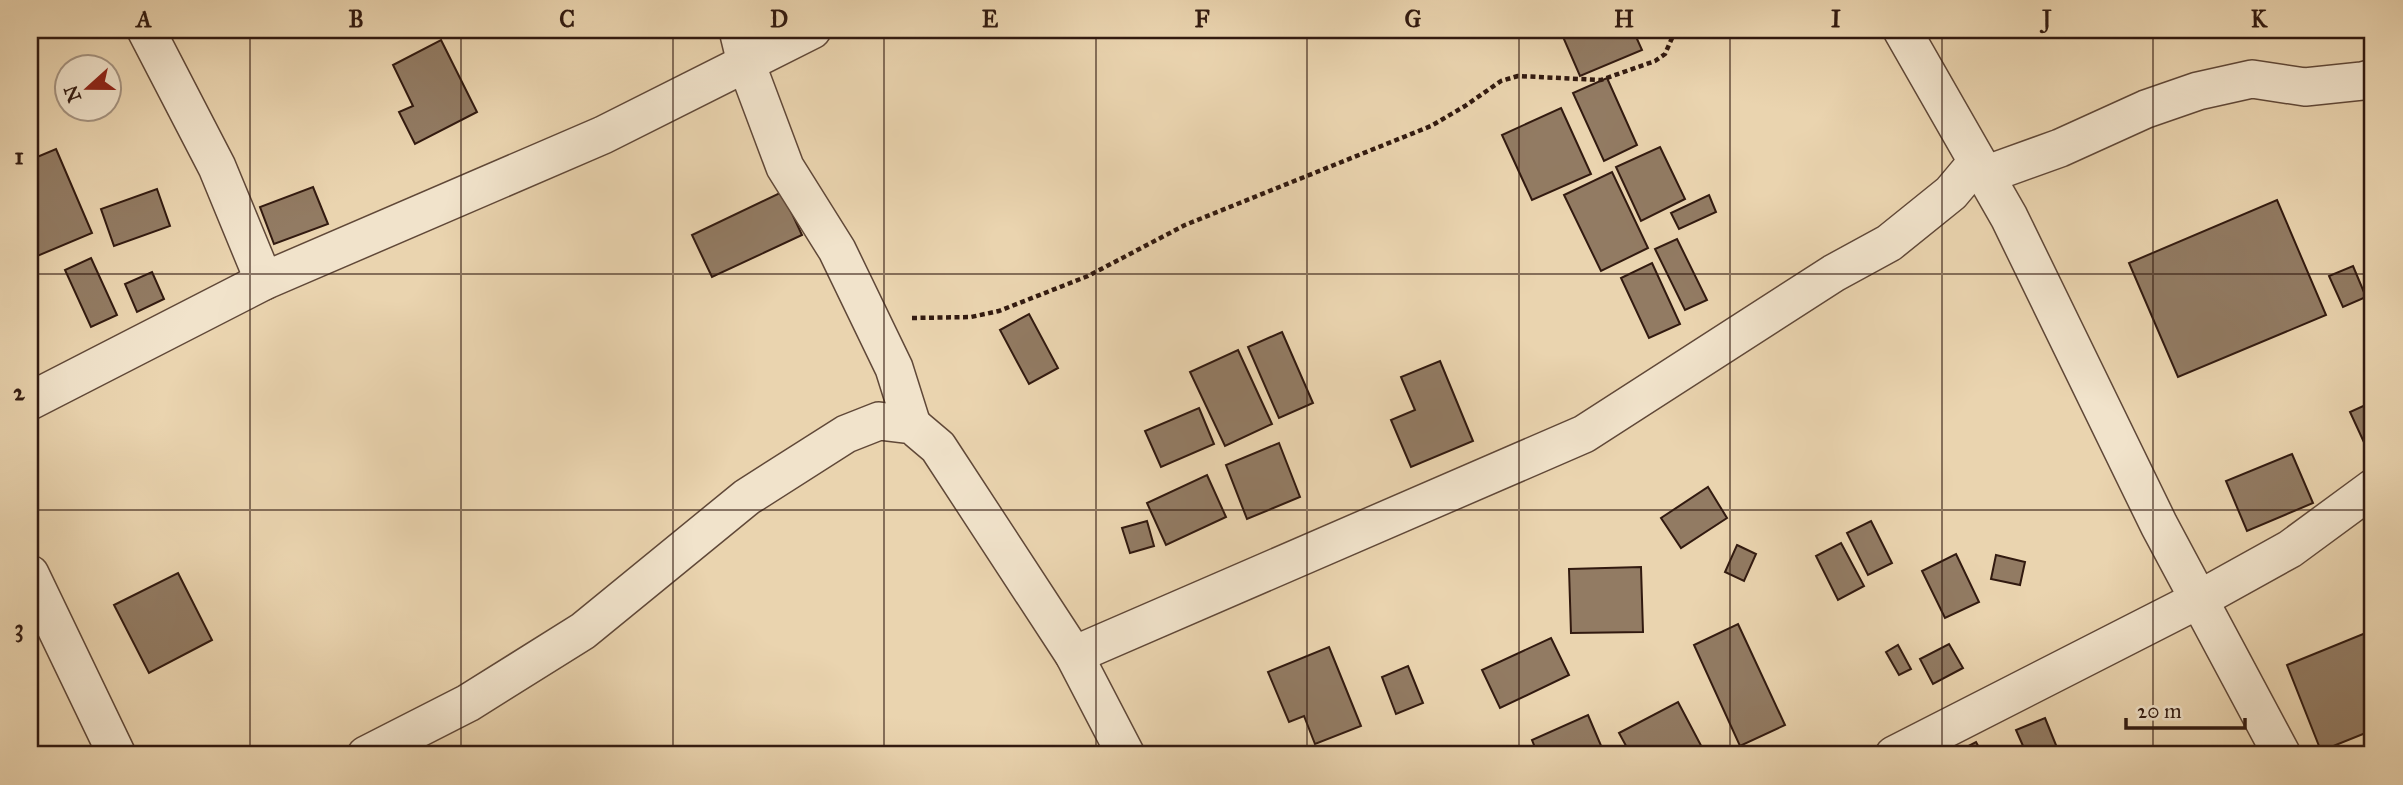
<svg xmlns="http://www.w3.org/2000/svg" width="2403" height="785" viewBox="0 0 2403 785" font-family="'IM FELL Great Primer',serif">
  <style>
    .building { fill: #927b63; stroke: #321a10; stroke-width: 2 }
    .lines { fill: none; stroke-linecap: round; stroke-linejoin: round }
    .street-casing { stroke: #604838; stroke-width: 40 }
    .path { stroke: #321a10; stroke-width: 4.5; stroke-dasharray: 5 3.5; stroke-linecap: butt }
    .street { stroke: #f1e3cb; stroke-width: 37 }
    .grid { fill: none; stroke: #321a10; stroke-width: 2; stroke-opacity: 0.55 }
    .neatline { fill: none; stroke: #321a10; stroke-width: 2.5 }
    .grid-label { font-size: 23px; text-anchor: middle; font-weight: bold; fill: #321a10 }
  </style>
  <rect width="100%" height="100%" fill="#ead4af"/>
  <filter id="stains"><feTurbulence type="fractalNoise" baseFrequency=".00286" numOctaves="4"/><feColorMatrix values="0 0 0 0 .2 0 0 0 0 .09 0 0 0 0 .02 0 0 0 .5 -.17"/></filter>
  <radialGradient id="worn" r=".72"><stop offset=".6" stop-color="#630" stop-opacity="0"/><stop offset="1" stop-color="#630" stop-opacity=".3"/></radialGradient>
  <!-- building -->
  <g class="building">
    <polygon points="1560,30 1633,30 1642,50 1580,76"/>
    <polygon points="441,40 477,112 415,144 399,112 413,106 393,65"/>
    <polygon points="1607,78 1637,145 1604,161 1573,93"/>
    <polygon points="1561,108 1591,174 1532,200 1502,135"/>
    <polygon points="1660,147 1685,199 1641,221 1616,167"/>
    <polygon points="56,149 92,233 30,259 30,160"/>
    <polygon points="1612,172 1648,248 1601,271 1564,195"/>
    <polygon points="313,187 328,224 274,244 260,207"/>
    <polygon points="157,189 170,226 114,246 101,209"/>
    <polygon points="782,192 802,235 712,277 692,235"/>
    <polygon points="1709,195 1716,212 1679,229 1671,213"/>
    <polygon points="2277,200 2326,315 2178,377 2129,263"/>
    <polygon points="1677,239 1707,300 1685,310 1655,249"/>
    <polygon points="91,258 117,315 91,327 65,270"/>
    <polygon points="1652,263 1680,324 1649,338 1621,278"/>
    <polygon points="2353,266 2366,297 2343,307 2329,276"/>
    <polygon points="152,272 164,299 137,312 125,284"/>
    <polygon points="1029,314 1058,368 1029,384 1000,330"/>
    <polygon points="1282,332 1313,403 1279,418 1248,347"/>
    <polygon points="1238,350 1272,424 1225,446 1190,372"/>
    <polygon points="1440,361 1473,441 1411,467 1391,420 1415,410 1401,377"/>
    <polygon points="2372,402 2373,448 2368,451 2350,412"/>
    <polygon points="1199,408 1214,444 1161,467 1145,431"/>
    <polygon points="1279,443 1300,497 1247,519 1226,465"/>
    <polygon points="2292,454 2313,503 2247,531 2226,481"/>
    <polygon points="1207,475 1226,517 1166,545 1147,503"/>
    <polygon points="1708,487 1727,518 1681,548 1661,518"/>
    <polygon points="1147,521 1154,546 1130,553 1122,528"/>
    <polygon points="1871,521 1892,563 1868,575 1847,533"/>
    <polygon points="1841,543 1864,586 1838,600 1816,556"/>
    <polygon points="1737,545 1756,554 1744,581 1725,572"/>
    <polygon points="1956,554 1979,602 1945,618 1922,571"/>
    <polygon points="1996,555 2025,562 2020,585 1991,579"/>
    <polygon points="1641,567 1643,632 1571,633 1569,569"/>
    <polygon points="178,573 212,640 149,673 114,605"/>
    <polygon points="1738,624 1785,725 1740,746 1694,645"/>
    <polygon points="2373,630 2373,730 2321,751 2287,665"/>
    <polygon points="1551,638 1569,675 1500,708 1482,670"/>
    <polygon points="1949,644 1963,668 1933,684 1920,659"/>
    <polygon points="1898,645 1911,669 1899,675 1886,652"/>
    <polygon points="1329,647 1361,726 1315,744 1304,716 1289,722 1268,672"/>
    <polygon points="1408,666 1423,703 1396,714 1382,677"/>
    <polygon points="1678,702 1706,755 1631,755 1619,733"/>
    <polygon points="1588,715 1605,755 1538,755 1532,740"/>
    <polygon points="2045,718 2060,755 2027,755 2016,730"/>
    <polygon points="1976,742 1983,755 1951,755"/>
  </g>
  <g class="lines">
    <!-- street casing -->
    <g class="street-casing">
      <g id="street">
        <polyline points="146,30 217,167 264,281"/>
        <polyline points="738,30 746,63 785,167 837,250 894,368 912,425"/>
        <polyline points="1902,30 2009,217 2159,525 2282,755"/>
        <polyline points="1985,175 2060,148 2146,109 2198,91 2252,79 2305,87 2362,81 2373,78"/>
        <polyline points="30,401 264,281 603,135 812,30"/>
        <polyline points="30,574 117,755"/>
        <polyline points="1074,655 1584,434 1834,273 1889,243 1951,193 1977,162"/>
        <polyline points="366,755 468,703 583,631 747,497 846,434 879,421 912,425 938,447 1074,655 1126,755"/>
        <polyline points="1894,755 2198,600 2290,549 2373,488"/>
      </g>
    </g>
    <!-- path -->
    <g class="path">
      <polyline points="1791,30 1795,30"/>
      <polyline points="912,318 971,317 999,311 1088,276 1185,225 1431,126 1465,106 1501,81 1518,76 1601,80 1655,61 1665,54 1672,38 1681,30"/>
    </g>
    <!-- street -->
    <use href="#street" class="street"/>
  </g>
  <!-- grid -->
  <path class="grid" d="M250 30V755M461 30V755M673 30V755M884 30V755M1096 30V755M1307 30V755M1519 30V755M1730 30V755M1942 30V755M2153 30V755M30 274H2373M30 510H2373"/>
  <!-- margin -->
  <rect width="2403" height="785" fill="none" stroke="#ead4af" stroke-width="77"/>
  <!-- north arrow -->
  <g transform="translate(88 88) rotate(249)"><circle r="33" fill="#f1e3cb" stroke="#a59380" stroke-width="2"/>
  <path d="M0-5L12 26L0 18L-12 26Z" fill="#8f2418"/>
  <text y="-10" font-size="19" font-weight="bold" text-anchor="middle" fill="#321a10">N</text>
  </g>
  <!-- scale -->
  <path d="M2126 718v10h119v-10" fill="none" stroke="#321a10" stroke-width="3.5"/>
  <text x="2137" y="718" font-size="21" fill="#321a10" stroke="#f1e3cb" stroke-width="5" paint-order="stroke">20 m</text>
  <rect x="38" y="38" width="2326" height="708" class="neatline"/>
  <g class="grid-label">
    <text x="144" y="27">A</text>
    <text x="356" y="27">B</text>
    <text x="567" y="27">C</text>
    <text x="779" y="27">D</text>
    <text x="990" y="27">E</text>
    <text x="1202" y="27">F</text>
    <text x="1413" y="27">G</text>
    <text x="1624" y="27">H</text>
    <text x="1836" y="27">I</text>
    <text x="2047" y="27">J</text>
    <text x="2259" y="27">K</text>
    <text x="19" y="164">1</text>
    <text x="19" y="400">2</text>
    <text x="19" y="636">3</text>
  </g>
  <rect width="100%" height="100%" filter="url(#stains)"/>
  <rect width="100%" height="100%" fill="url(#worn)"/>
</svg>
